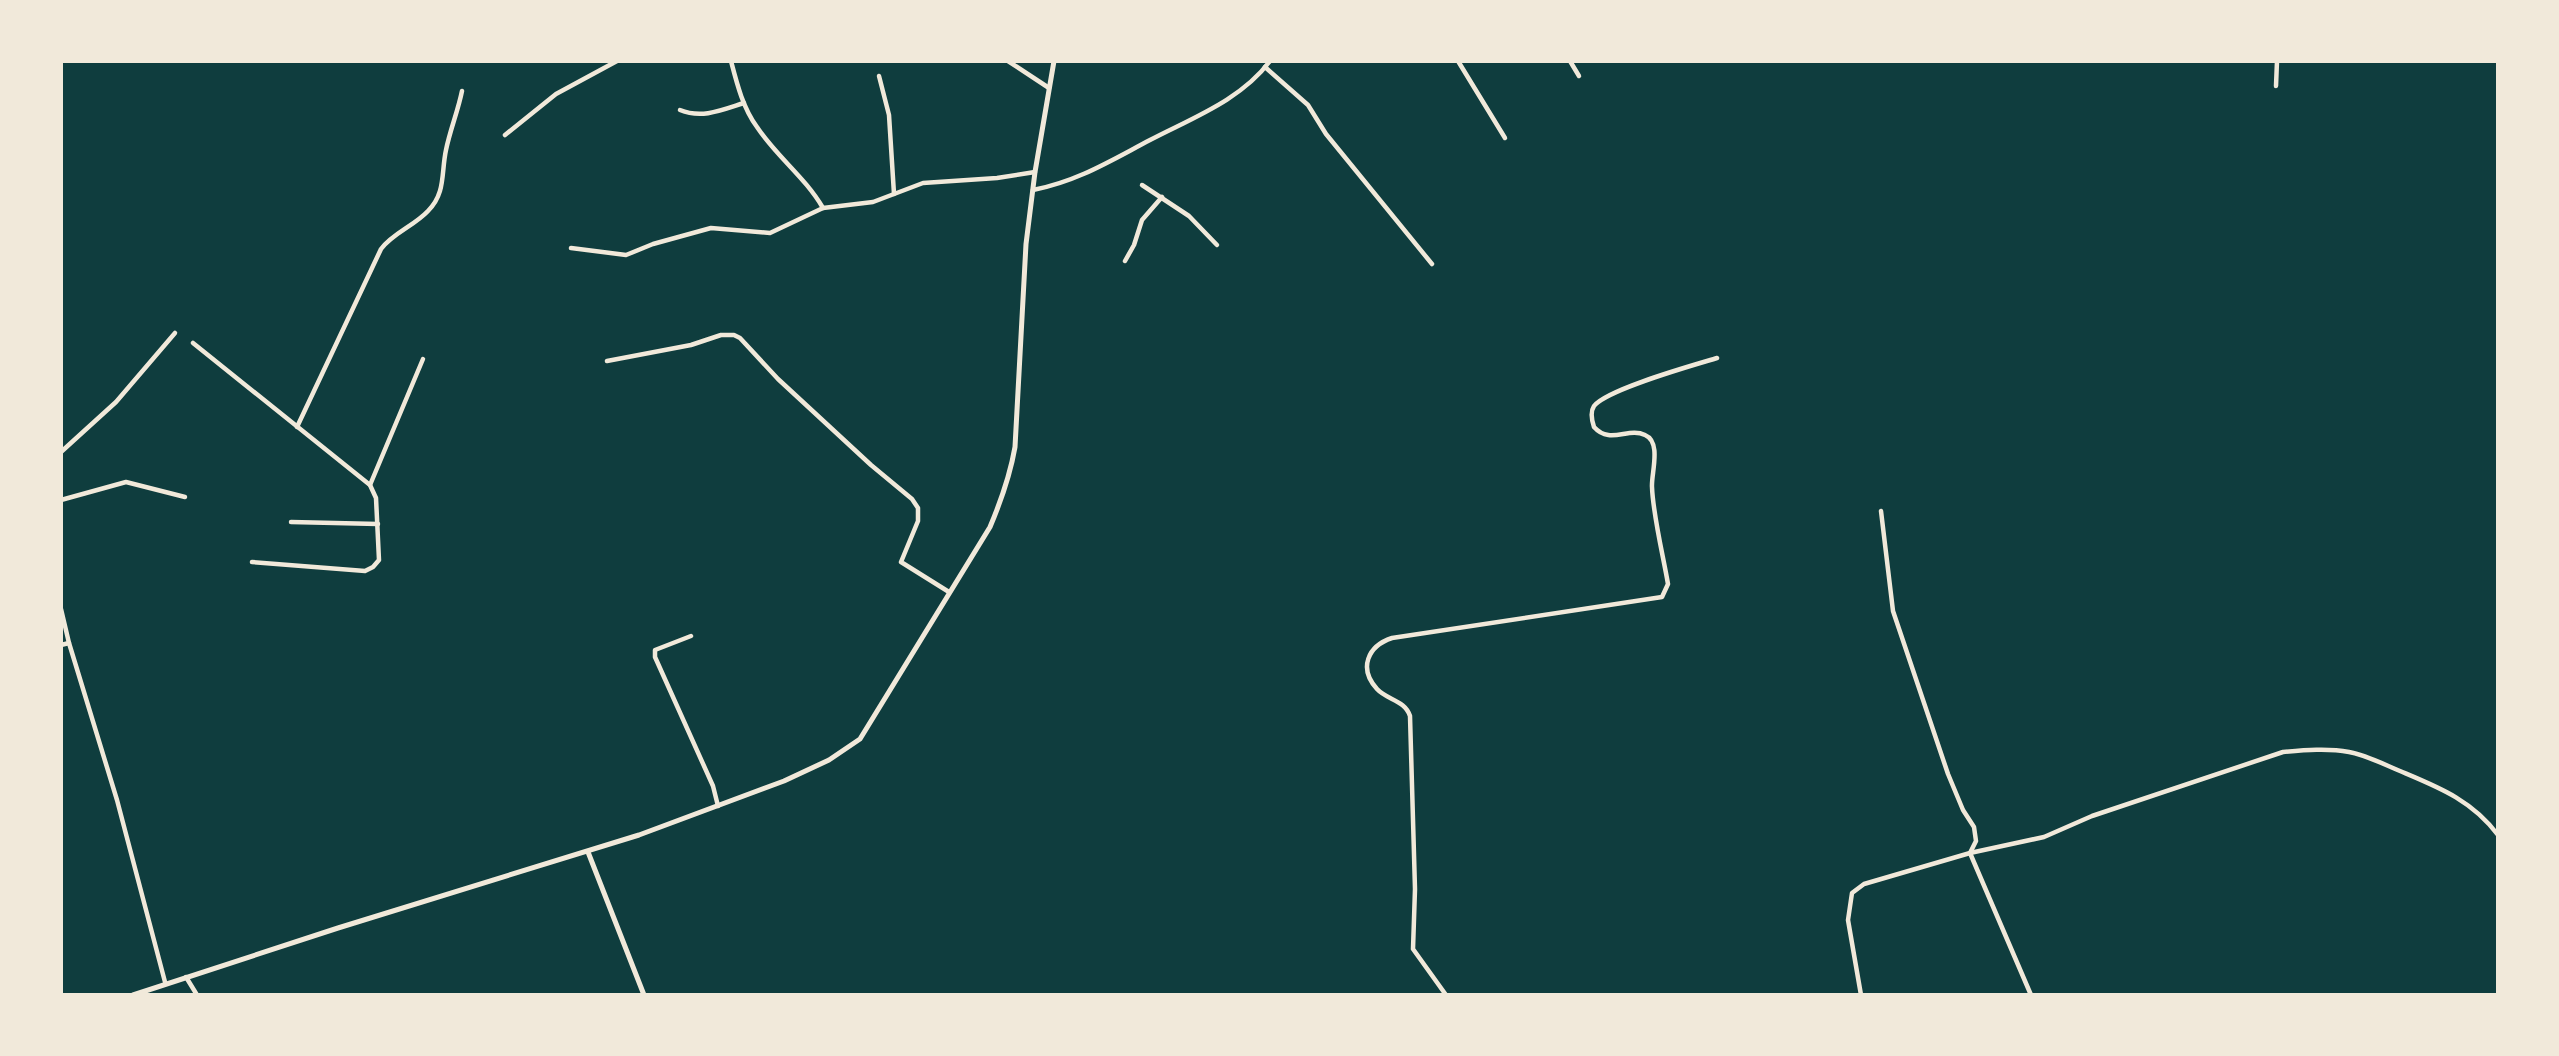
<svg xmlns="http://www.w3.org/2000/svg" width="2559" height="1056" viewBox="0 0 2559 1056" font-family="Rubik,sans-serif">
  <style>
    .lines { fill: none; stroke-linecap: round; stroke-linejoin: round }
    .minor { stroke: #f1e9da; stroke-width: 4.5 }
    .tertiary { stroke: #f1e9da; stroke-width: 5 }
  </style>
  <rect width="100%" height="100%" fill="#0f3d3e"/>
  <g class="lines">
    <!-- minor -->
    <g class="minor">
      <path d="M731 61C737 84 743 108 757 127 777 157 805 177 823 208"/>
      <polyline points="1008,61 1049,88"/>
      <polyline points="1458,61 1505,138"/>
      <polyline points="1570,61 1579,76"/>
      <polyline points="1265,67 1308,105 1326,134 1432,264"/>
      <polyline points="879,76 889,115 894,194"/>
      <polyline points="2276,86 2277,61"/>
      <path d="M680 110C702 119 722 110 744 103"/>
      <polyline points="505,135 556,94 617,61"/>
      <polyline points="1142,185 1189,216 1217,245"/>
      <path d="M1033 190C1078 181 1110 161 1150 140 1192 118 1241 100 1270 61"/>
      <polyline points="571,248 626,255 653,244 711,228 770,233 823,208 873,202 923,183 997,178 1035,172"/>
      <polyline points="1125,261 1134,245 1142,220 1162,197"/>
      <polyline points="193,343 370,485 376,498 379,560 373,567 365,571 252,562"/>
      <polyline points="607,361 691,345 721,335 734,335 740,338 778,379 871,465 912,499 918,508 918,521 901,562 949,592"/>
      <path d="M297 427 381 249C393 233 414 226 428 211 446 193 441 173 446 150 450 130 458 111 462 91"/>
      <polyline points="61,452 116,402 175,333"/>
      <polyline points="370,485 423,359"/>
      <polyline points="61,500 126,482 185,497"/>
      <polyline points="1881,511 1893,611 1948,774 1963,810 1974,827 1976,841 1970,853 2031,995"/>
      <polyline points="291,522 378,524"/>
      <polyline points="61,609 69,643 117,800 165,982"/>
      <polyline points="691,636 655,650 655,657 713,786 718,806"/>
      <polyline points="61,645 69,643"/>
      <polyline points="186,977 197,995"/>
      <path d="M1446 995 1413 949 1415 889 1410 716C1405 700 1387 700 1377 689 1358 668 1368 646 1392 638L1662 597 1668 584C1663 555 1653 515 1652 487 1651 474 1662 442 1645 435 1628 427 1610 445 1594 427 1592 421 1590 412 1594 406 1607 389 1694 365 1717 358"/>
      <path d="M1861 995 1848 920 1852 893 1864 884 1970 853 2044 837 2092 816 2283 752C2305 750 2328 748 2349 752 2366 755 2383 764 2400 771 2438 787 2472 800 2498 835"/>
    </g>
    <!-- tertiary -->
    <g class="tertiary">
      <polyline points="588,852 644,995"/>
      <path d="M133 995 338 928 639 835 784 781 829 760 860 739 990 527C1001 501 1010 476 1015 447L1026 244 1035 172 1054 61"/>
    </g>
  </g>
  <!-- border -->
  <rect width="2559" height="1056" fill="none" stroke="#f1e9da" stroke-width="126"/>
</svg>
